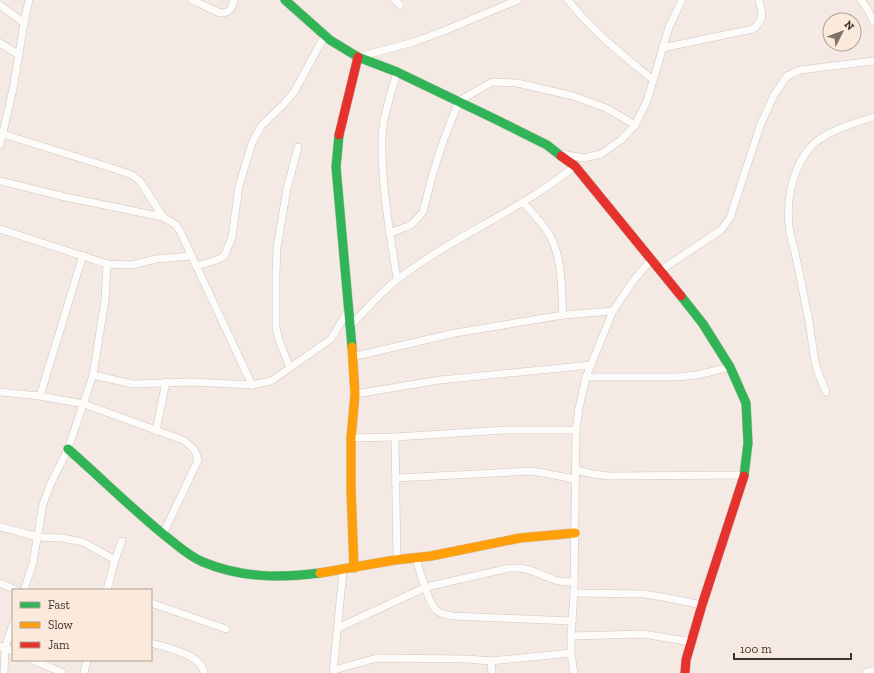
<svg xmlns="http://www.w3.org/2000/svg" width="874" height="673" viewBox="0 0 874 673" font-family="'Zilla Slab',serif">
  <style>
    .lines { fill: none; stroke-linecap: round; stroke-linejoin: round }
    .street-casing { stroke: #d0c6bf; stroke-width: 8 }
    .fast-casing { stroke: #d0c6bf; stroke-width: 10 }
    .slow-casing { stroke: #d0c6bf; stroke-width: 10 }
    .jam-casing { stroke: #d0c6bf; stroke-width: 10 }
    .street { stroke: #fdfcfb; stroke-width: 7 }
    .fast { stroke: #30b455; stroke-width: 9 }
    .slow { stroke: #ff9f0a; stroke-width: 9 }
    .jam { stroke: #e5322d; stroke-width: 9 }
  </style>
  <rect width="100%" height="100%" fill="#f4eae3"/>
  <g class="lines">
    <!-- street casing -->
    <g class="street-casing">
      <g id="street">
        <path d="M192 0 220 13C230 13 232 8 234 0"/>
        <polyline points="395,0 400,5"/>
        <path d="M568 0C592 31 623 55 653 80"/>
        <polyline points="861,0 868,10 874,22"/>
        <polyline points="0,5 24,23"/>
        <polyline points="0,43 19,55"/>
        <path d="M662 48 753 29C765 19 762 13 759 0"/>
        <polyline points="358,57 414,42 441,32 518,0"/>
        <path d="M397 72C391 94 383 115 382 138 381 183 390 235 397 279"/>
        <polyline points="3,134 115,169 132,175 140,181 163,217"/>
        <polyline points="0,145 13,89 24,23 29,0"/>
        <polyline points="561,154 584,158 601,154 621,140 635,125 647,101 669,27 682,0"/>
        <polyline points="0,181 65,197 163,217 176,225 180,231 252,385"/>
        <path d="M523 202C532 213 543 223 550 236 563 259 561 289 563 315"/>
        <polyline points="0,229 107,264 131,265 156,259 191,256"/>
        <polyline points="390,233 411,225 423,212 433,173 444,139 459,101 492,82 517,83 573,96 606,108 635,125"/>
        <polyline points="196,266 217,260 224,256 226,252 232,237 239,186 252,143 261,126 283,105 294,92 325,35"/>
        <polyline points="661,270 721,230 730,218 760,126 774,95 787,76 800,70 874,61"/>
        <path d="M350 326C365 311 382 291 398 279 454 236 521 210 575 166"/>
        <polyline points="352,357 455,333 563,315 613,311"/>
        <polyline points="290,368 279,340 276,328 276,273 277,247 287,189 298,147"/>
        <polyline points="93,375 133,384 191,382 252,385 271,381 331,339 348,311"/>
        <polyline points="586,377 677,377 697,375 730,367"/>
        <path d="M0 392 40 396 84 404 183 440C191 446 196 449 198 460L163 534"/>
        <path d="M826 392C822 382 817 372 815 361 812 346 811 331 808 316 804 298 801 280 797 262 795 252 792 243 790 233 785 205 791 171 809 149 822 132 854 123 874 117"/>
        <polyline points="355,394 440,380 591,365"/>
        <polyline points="40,396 83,255"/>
        <polyline points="156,431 166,382"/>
        <polyline points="395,437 397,560"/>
        <polyline points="351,438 395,437 505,430 576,430"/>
        <polyline points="576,470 593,474 609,476 744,475"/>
        <polyline points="396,478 532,471 575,479"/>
        <polyline points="0,527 38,537 62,538 83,542 115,560"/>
        <path d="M416 558C420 571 427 599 435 609 439 614 447 615 453 616L572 621"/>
        <polyline points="0,583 16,590"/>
        <polyline points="24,590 33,563 43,504 51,483 68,449 93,375 105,300 107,264"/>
        <polyline points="107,590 115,560 122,541"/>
        <polyline points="574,593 644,594 668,598 702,605"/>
        <polyline points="151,603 226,629"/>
        <path d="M338 628 426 587 510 568C531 567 537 574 555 580 561 582 568 582 574 582"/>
        <polyline points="571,636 643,634 692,642"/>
        <path d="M151 643C167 648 201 654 204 673"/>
        <polyline points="0,646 13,651"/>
        <polyline points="33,660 63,673"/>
        <polyline points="491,661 492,673"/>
        <polyline points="334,670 377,658 467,659 491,661 571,653"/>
        <polyline points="4,673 5,648 13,624"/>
        <polyline points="84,673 87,660"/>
        <polyline points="333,673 343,571"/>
        <polyline points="574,673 571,653 571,636 574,593 576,430 579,408 586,377 613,311 633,281 652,259"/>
        <polyline points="865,673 874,670"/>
      </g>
    </g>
    <!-- fast casing -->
    <g class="fast-casing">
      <g id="fast">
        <polyline points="285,0 330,40 358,57 397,72 499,121 547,145 561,156"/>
        <polyline points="339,135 336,167 352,347"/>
        <polyline points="681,296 703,324 730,367 746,403 748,443 744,476"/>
        <path d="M68 449C100 477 130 507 163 534 176 544 188 556 203 562 241 578 280 578 320 573"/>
      </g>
    </g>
    <!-- slow casing -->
    <g class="slow-casing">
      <g id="slow">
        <polyline points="352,347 355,394 351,438 351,489 354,568"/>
        <polyline points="320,573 395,560 431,556 520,538 575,533"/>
      </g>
    </g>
    <!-- jam casing -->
    <g class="jam-casing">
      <g id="jam">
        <polyline points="339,135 358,57"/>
        <polyline points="561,156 575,166 681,296"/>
        <polyline points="685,673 686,660 702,605 744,476"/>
      </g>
    </g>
    <!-- street -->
    <use href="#street" class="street"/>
    <!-- fast -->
    <use href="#fast" class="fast"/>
    <!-- slow -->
    <use href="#slow" class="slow"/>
    <!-- jam -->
    <use href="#jam" class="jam"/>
  </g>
  <!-- legend -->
  <rect x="12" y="589" width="140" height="72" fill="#fbe9dc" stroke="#b0a196"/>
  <rect x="20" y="602" width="20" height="6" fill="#30b455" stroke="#b0a196"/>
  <text x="48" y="609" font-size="12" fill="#3f342c">Fast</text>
  <rect x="20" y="622" width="20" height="6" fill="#ff9f0a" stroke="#b0a196"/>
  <text x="48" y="629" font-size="12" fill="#3f342c">Slow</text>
  <rect x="20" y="642" width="20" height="6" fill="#e5322d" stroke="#b0a196"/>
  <text x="48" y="649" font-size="12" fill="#3f342c">Jam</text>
  <!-- north arrow -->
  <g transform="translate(842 32) rotate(48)"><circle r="19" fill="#fbe9dc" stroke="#b0a196"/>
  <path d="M0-3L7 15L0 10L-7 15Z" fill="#7e746c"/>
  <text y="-6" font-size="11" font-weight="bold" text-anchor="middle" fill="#3f342c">N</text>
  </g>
  <!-- scale -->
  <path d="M734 653v6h117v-6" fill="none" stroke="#3f342c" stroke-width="2"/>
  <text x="740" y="653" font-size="12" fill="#3f342c" stroke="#fbe9dc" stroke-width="3" paint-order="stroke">100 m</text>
</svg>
